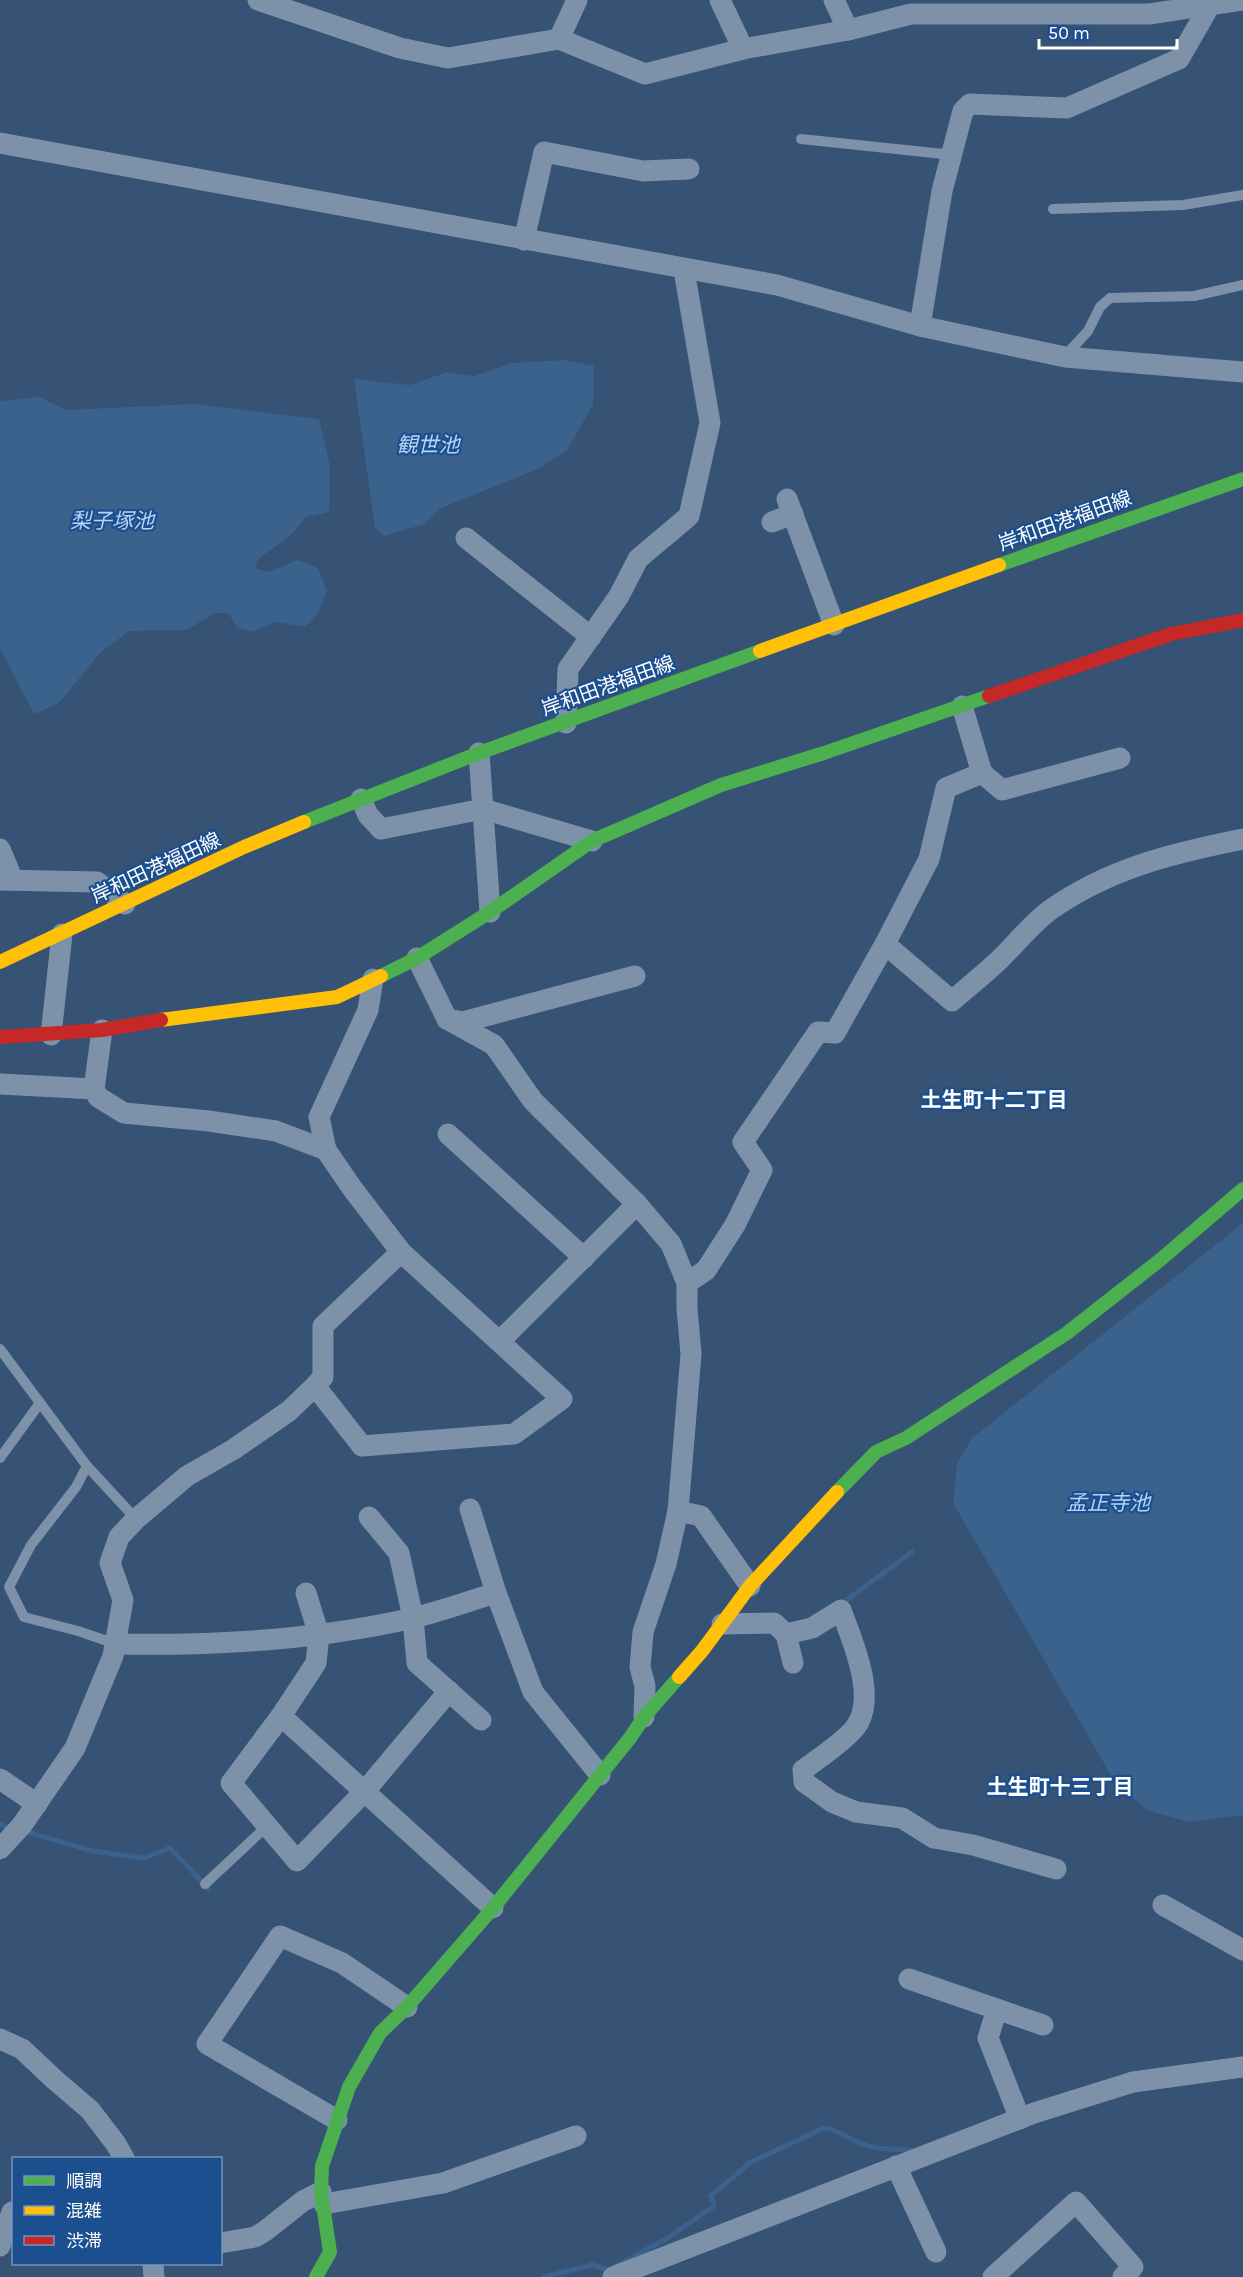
<svg xmlns="http://www.w3.org/2000/svg" width="1243" height="2277" viewBox="0 0 1243 2277" font-family="Karla,'Noto Sans JP',sans-serif">
  <style>
    .water { fill: #3b618d }
    .lines { fill: none; stroke-linecap: round; stroke-linejoin: round }
    .stream { stroke: #3b618d; stroke-width: 5 }
    .lane { stroke: #7d92a8; stroke-width: 10 }
    .street { stroke: #7d92a8; stroke-width: 21 }
    .fast { stroke: #4caf50; stroke-width: 14 }
    .slow { stroke: #ffc107; stroke-width: 14 }
    .jam { stroke: #c62828; stroke-width: 14 }
    .labels { text-anchor: middle; dominant-baseline: central; stroke-width: 4.5; stroke-linejoin: round; paint-order: stroke }
    .street-label { font-size: 20px; fill: #fff; stroke: #1b4f8f }
    .water-label { font-size: 21px; font-style: italic; fill: #b5d3f5; stroke: #1b4f8f }
    .neighbourhood-label { font-size: 21px; font-weight: bold; fill: #fff; stroke: #1b4f8f }
  </style>
  <rect width="100%" height="100%" fill="#365274"/>
  <!-- water -->
  <g class="water">
    <polygon points="564,360 594,366 593,405 567,450 538,469 439,509 425,524 384,536 375,528 354,379 410,385 447,372 474,376 512,363"/>
    <polygon points="40,397 66,410 194,404 319,419 330,465 329,512 306,517 291,535 258,559 255,568 269,572 298,560 318,568 327,591 318,613 305,627 276,622 252,632 237,627 228,613 215,613 187,630 129,631 99,654 59,703 34,714 0,648 0,401"/>
    <polygon points="1243,1223 1243,1815 1189,1822 1149,1811 1116,1784 953,1503 957,1464 972,1438"/>
  </g>
  <g class="lines">
    <!-- stream -->
    <g class="stream">
      <polyline points="841,1604 912,1552"/>
      <polyline points="0,1824 8,1828"/>
      <polyline points="27,1832 93,1851 144,1858 170,1848 209,1889"/>
      <path d="M544 2277 592 2265 609 2270 666 2239 714 2206 711 2196 751 2162 824 2128C840 2129 855 2144 872 2147 886 2150 901 2149 915 2151"/>
    </g>
    <!-- lane -->
    <g class="lane">
      <polyline points="801,139 953,155"/>
      <polyline points="1053,209 1183,205 1243,195"/>
      <polyline points="1065,356 1088,331 1100,307 1110,298 1194,296 1243,285"/>
      <polyline points="0,1349 87,1466 136,1519"/>
      <polyline points="0,1458 40,1403"/>
      <polyline points="87,1466 76,1487 31,1545 9,1587 24,1617 78,1631 116,1644"/>
      <polyline points="205,1884 267,1826"/>
    </g>
    <!-- street -->
    <g class="street">
      <polyline points="258,0 400,48 448,58 559,39 645,74 743,49 848,30 911,14 1149,14 1243,0"/>
      <polyline points="720,0 743,49"/>
      <polyline points="834,0 848,30"/>
      <polyline points="559,39 577,0"/>
      <polyline points="0,143 777,285 920,326 1065,357 1243,372"/>
      <polyline points="524,240 544,152 643,171 689,169"/>
      <polyline points="920,326 942,191 963,111 970,104 1067,108 1179,59 1210,5"/>
      <polyline points="787,499 834,625"/>
      <polyline points="772,522 793,514"/>
      <polyline points="466,538 591,637"/>
      <polyline points="566,723 568,669 619,596 638,559 689,516 710,423 684,270"/>
      <polyline points="479,753 490,912"/>
      <polyline points="982,773 1002,790 1120,758"/>
      <polyline points="361,799 368,815 381,829 483,809 592,841"/>
      <polyline points="0,849 13,880"/>
      <polyline points="0,880 97,882 125,904"/>
      <path d="M885 944 952 1001C967 988 983 975 997 962 1015 945 1030 925 1050 910 1110 868 1173 853 1243 839"/>
      <polyline points="417,958 447,1019 463,1022 635,976"/>
      <polyline points="447,1019 494,1045 533,1101 637,1204 671,1244 687,1283 687,1308 691,1354 678,1511 666,1564 643,1632 640,1667 645,1686 644,1717"/>
      <polyline points="102,1030 94,1089 98,1097 124,1113 209,1121 276,1131 326,1150"/>
      <polyline points="51,1035 62,934"/>
      <polyline points="0,1084 94,1089"/>
      <polyline points="448,1134 584,1258"/>
      <polyline points="687,1283 706,1270 735,1225 762,1170 743,1142 818,1032 835,1033 885,944 929,859 946,788 982,773 962,706"/>
      <polyline points="500,1341 637,1204"/>
      <polyline points="315,1386 362,1446 514,1434 562,1399 401,1252"/>
      <polyline points="470,1509 496,1593 533,1692 600,1775"/>
      <polyline points="678,1511 701,1516 750,1586"/>
      <polyline points="369,1517 399,1553 413,1618 417,1663 481,1720"/>
      <polyline points="306,1593 319,1635 316,1663 281,1716 493,1908"/>
      <polyline points="722,1624 774,1623 786,1634 793,1663"/>
      <path d="M786 1634 812 1628 841 1610C852 1640 879 1700 854 1729 841 1744 819 1758 803 1770L804 1782 832 1802 856 1812 902 1818 934 1838 973 1845 1056 1869"/>
      <path d="M116 1644C214 1646 317 1640 413 1618 441 1611 469 1601 496 1593"/>
      <polyline points="281,1716 231,1783 297,1861 364,1792 449,1691"/>
      <polyline points="0,1779 37,1804"/>
      <polyline points="0,1849 22,1825 75,1748 113,1656 123,1600 110,1563 119,1537 136,1519 187,1476 234,1449 289,1411 315,1386 323,1377 323,1326 401,1252 352,1188 326,1150 319,1117 368,1010 373,979"/>
      <polyline points="1163,1905 1243,1950"/>
      <polyline points="909,1979 1043,2025"/>
      <polyline points="997,2009 988,2038 1020,2119"/>
      <polyline points="0,2039 22,2049 55,2080 90,2110 116,2144 124,2158"/>
      <polyline points="337,2120 207,2044 280,1936 342,1963 407,2007"/>
      <polyline points="896,2166 936,2252"/>
      <polyline points="324,2204 443,2183 576,2136"/>
      <polyline points="220,2243 255,2237 265,2231 303,2201 321,2192"/>
      <polyline points="0,2246 12,2212"/>
      <polyline points="153,2264 154,2277"/>
      <polyline points="613,2277 1034,2113 1133,2082 1243,2067"/>
      <polyline points="993,2277 1076,2202 1133,2267 1123,2277"/>
    </g>
    <!-- fast -->
    <g class="fast">
      <polyline points="999,565 1243,479"/>
      <polyline points="304,822 479,753 760,651"/>
      <polyline points="381,976 417,958 490,912 592,841 721,785 824,753 989,696"/>
      <polyline points="837,1492 876,1452 906,1438 1067,1333 1160,1260 1243,1189"/>
      <polyline points="316,2277 330,2252 321,2192 322,2166 349,2087 380,2033 407,2007 493,1908 630,1738 644,1717 679,1677"/>
    </g>
    <!-- slow -->
    <g class="slow">
      <polyline points="760,651 999,565"/>
      <polyline points="0,962 244,847 304,822"/>
      <polyline points="161,1020 337,997 381,976"/>
      <polyline points="679,1677 702,1651 750,1586 837,1492"/>
    </g>
    <!-- jam -->
    <g class="jam">
      <polyline points="989,696 1171,634 1243,620"/>
      <polyline points="0,1037 102,1030 161,1020"/>
    </g>
  </g>
  <g class="labels">
    <!-- street labels -->
    <g class="street-label">
      <text transform="translate(1065 521) rotate(-20)">岸和田港福田線</text>
      <text transform="translate(608 686) rotate(-20)">岸和田港福田線</text>
      <text transform="translate(156 868) rotate(-25)">岸和田港福田線</text>
    </g>
    <!-- water labels -->
    <g class="water-label">
      <text x="428" y="445">観世池</text>
      <text x="112" y="521">梨子塚池</text>
      <text x="1108" y="1503">孟正寺池</text>
    </g>
    <!-- neighbourhood labels -->
    <g class="neighbourhood-label">
      <text x="994" y="1100">土生町十二丁目</text>
      <text x="1060" y="1787">土生町十三丁目</text>
    </g>
  </g>
  <!-- legend -->
  <rect x="12" y="2157" width="210" height="108" fill="#1b4f8f" stroke="#7695bc" stroke-width="1.5"/>
  <rect x="24" y="2176" width="30" height="9" fill="#4caf50" stroke="#7695bc" stroke-width="1.5"/>
  <text x="66" y="2187" font-size="18" fill="#ffffff">順調</text>
  <rect x="24" y="2206" width="30" height="9" fill="#ffc107" stroke="#7695bc" stroke-width="1.5"/>
  <text x="66" y="2217" font-size="18" fill="#ffffff">混雑</text>
  <rect x="24" y="2236" width="30" height="9" fill="#c62828" stroke="#7695bc" stroke-width="1.5"/>
  <text x="66" y="2247" font-size="18" fill="#ffffff">渋滞</text>
  <!-- scale -->
  <path d="M1039 39v9h138v-9" fill="none" stroke="#ffffff" stroke-width="3"/>
  <text x="1048" y="39" font-size="18" fill="#ffffff" stroke="#1b4f8f" stroke-width="4.5" paint-order="stroke">50 m</text>
</svg>
